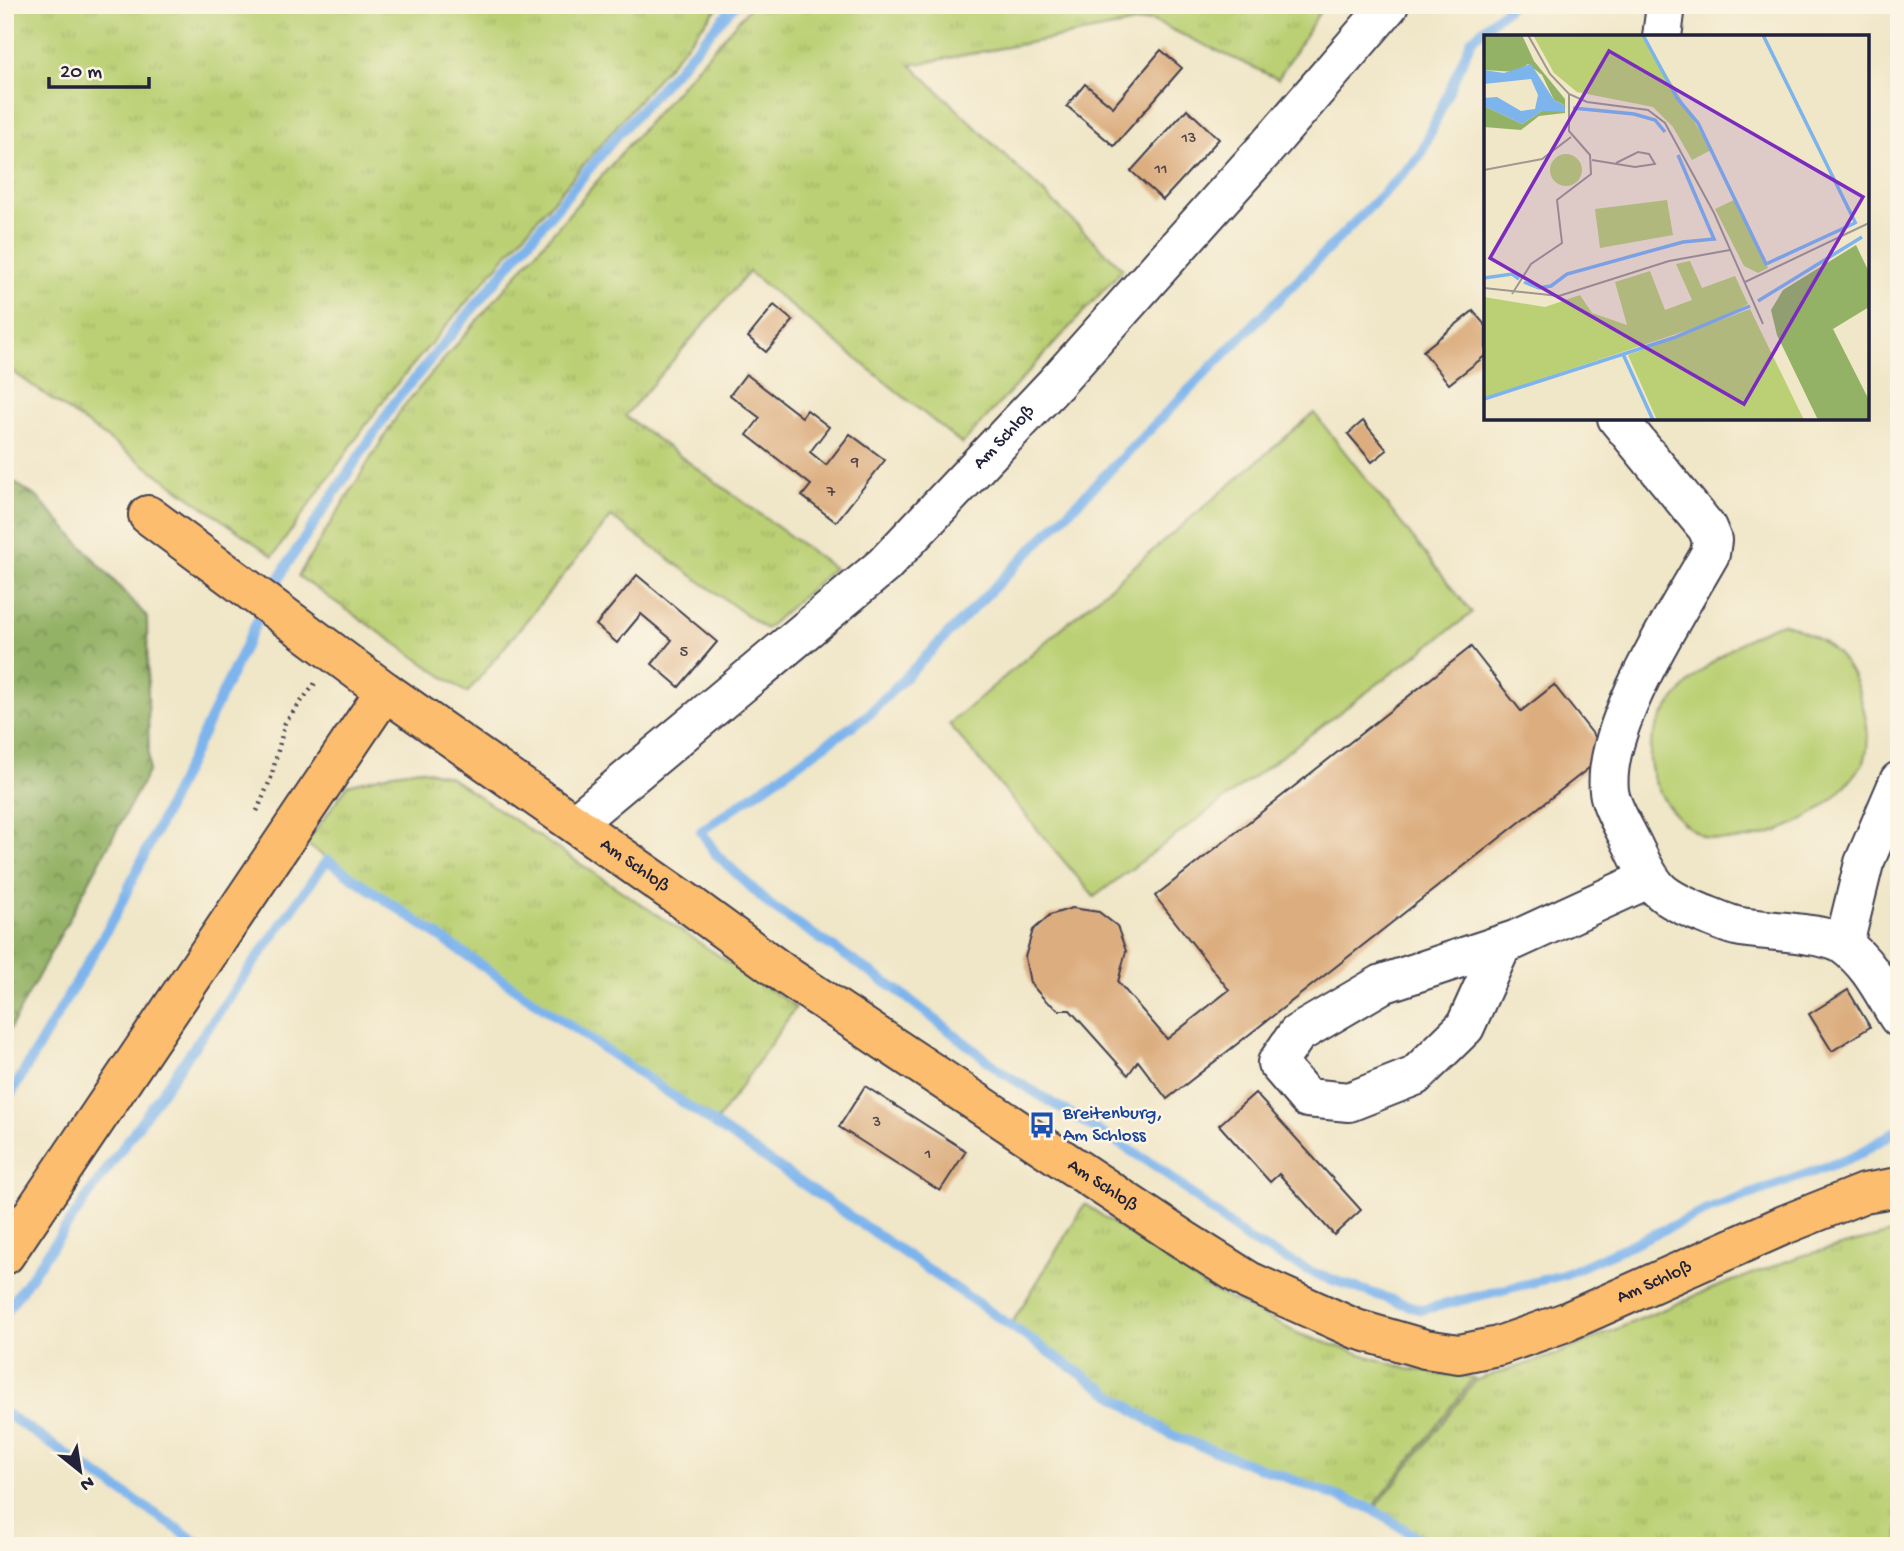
<svg xmlns="http://www.w3.org/2000/svg" width="1904" height="1551" viewBox="0 0 1904 1551" font-family="'Gochi Hand',sans-serif">
  <style>
    .grass { fill: url(#grass-tufts); stroke: #6e7958; stroke-width: 2 }
    .forest { fill: url(#forest-crowns); stroke: #5b6a50; stroke-width: 2 }
    .pitch { fill: #bbd074; stroke: #6e7958; stroke-width: 2 }
    .lines { fill: none; stroke-linecap: round; stroke-linejoin: round }
    .stream { stroke: #7db4ec; stroke-width: 10 }
    .building { fill: #dcad7f }
    .minor-casing { stroke: #413f50; stroke-width: 42 }
    .major-casing { stroke: #413f50; stroke-width: 42 }
    .path { stroke: #413f50; stroke-width: 4.5; stroke-dasharray: 2 5; stroke-linecap: butt }
    .minor { stroke: #fff; stroke-width: 38 }
    .major { stroke: #fcbd6e; stroke-width: 38 }
    .labels { text-anchor: middle; dominant-baseline: central; stroke-width: 5; stroke-linejoin: round; paint-order: stroke }
    .number-label { font-size: 16px; fill: #50454c }
    .street-label { font-size: 19px; fill: #22223b; stroke: #fcf5e5 }
    .transit-label { font-size: 19px; fill: #164399; stroke: #fcf5e5; text-anchor: start }
    .inset-river { fill: none; stroke: #7db4ec; stroke-width: 3.5 }
    .inset-road { fill: none; stroke: #9e9890; stroke-width: 2 }
    .view { fill: #7b2cbf; fill-opacity: 0.15; stroke: #7b2cbf; stroke-width: 3.5 }
    .inset-edge { fill: none; stroke: #22223b; stroke-width: 3.5 }
  </style>
  <defs>
    <pattern id="grass-tufts" width="24" height="20" patternUnits="userSpaceOnUse" patternTransform="scale(1.75)"><rect width="24" height="20" fill="#bbd074"/><path d="M3 7l-1-3M5 7V3M7 7l1-3M15 17l-1-3M17 17v-4M19 17l1-3" fill="none" stroke="#a0b265"/></pattern>
    <pattern id="forest-crowns" width="20" height="18" patternUnits="userSpaceOnUse" patternTransform="scale(1.75)"><rect width="20" height="18" fill="#94b266"/><path d="M2 6a3 3 0 1 1 6 0M12 15a3 3 0 1 1 6 0" fill="none" stroke="#789055"/></pattern>
  </defs>
  <rect width="100%" height="100%" fill="#fcf5e5"/>
  <filter id="ink" filterUnits="userSpaceOnUse"><feTurbulence type="fractalNoise" baseFrequency=".0143" numOctaves="2"/><feDisplacementMap in="SourceGraphic" scale="14" xChannelSelector="R" yChannelSelector="G"/><feConvolveMatrix kernelMatrix="1 2 1 2 8 2 1 2 1" color-interpolation-filters="sRGB"/></filter>
  <filter id="wash" filterUnits="userSpaceOnUse"><feTurbulence type="fractalNoise" baseFrequency=".00686" numOctaves="4" result="noise"/><feDisplacementMap in="SourceGraphic" scale="28" xChannelSelector="R" yChannelSelector="G"/><feGaussianBlur stdDeviation="1.57" result="paint"/><feColorMatrix in="noise" values="0 0 0 0 0 0 0 0 0 0 0 0 0 0 0 0 0 1.4 0 .05"/><feComposite in="paint" operator="in"/></filter>
  <g filter="url(#wash)">
    <rect width="100%" height="100%" fill="#f0e6c8"/>
    <!-- grass -->
    <g class="grass">
      <polygon points="5,5 720,5 388,394 273,556 5,366"/>
      <polygon points="752,5 1324,5 1278,79 1151,20 911,65 1123,269 962,444 749,272 625,416 834,568 766,629 611,517 467,693 298,576 402,408 623,151"/>
      <polygon points="420,769 448,776 796,1007 717,1121 306,844 348,785 394,773"/>
      <polygon points="1085,1204 1204,1286 1299,1334 1407,1369 1474,1378 1374,1506 1173,1433 1012,1323"/>
      <polygon points="1899,1231 1899,1546 1439,1546 1376,1507 1476,1380 1555,1355 1714,1288 1801,1256"/>
    </g>
    <!-- forest -->
    <polygon class="forest" points="5,476 38,498 147,617 149,770 5,1038"/>
    <!-- pitch -->
    <g class="pitch">
      <polygon points="1314,413 1472,613 1094,897 949,724"/>
      <path d="M1783 623C1822 637 1849 654 1860 696 1866 716 1871 738 1865 759 1863 765 1857 771 1853 776 1825 817 1758 849 1709 838 1699 836 1685 825 1678 818 1664 803 1652 782 1650 761 1645 704 1734 637 1783 623Z"/>
    </g>
    <g class="lines">
      <!-- stream -->
      <g class="stream">
        <polyline points="1511,5 1472,39 1420,156 868,715 701,831 716,854 771,906 897,990 1005,1074 1159,1168 1248,1240 1318,1275 1422,1310 1563,1275 1710,1209 1856,1156 1899,1129"/>
        <polyline points="271,595 286,566 395,402 614,139 735,5"/>
        <polyline points="5,1104 115,916 262,611"/>
        <polyline points="5,1313 327,860 1171,1435 1372,1509 1431,1546"/>
        <polyline points="5,1413 203,1546"/>
      </g>
    </g>
    <g id="blocks">
      <!-- building -->
      <g class="building">
        <polygon points="1161,50 1182,68 1114,146 1067,106 1085,84 1113,107"/>
        <polygon points="1187,109 1219,139 1163,200 1131,171"/>
        <polygon points="774,305 793,321 766,352 748,337"/>
        <polygon points="1473,311 1486,326 1486,355 1449,384 1423,351"/>
        <polygon points="746,374 802,417 807,410 829,427 810,452 826,465 850,434 885,460 836,522 802,496 811,485 747,435 760,418 730,395"/>
        <polygon points="1363,421 1387,450 1372,462 1348,434"/>
        <polygon points="637,575 717,642 679,687 652,664 672,640 641,614 617,643 596,625"/>
        <polygon points="1471,647 1521,711 1554,685 1608,753 1167,1099 1138,1061 1128,1075 1070,1010 1059,1010 1045,1000 1030,983 1025,957 1033,930 1050,915 1072,908 1099,912 1117,926 1126,951 1118,982 1167,1039 1229,990 1155,896"/>
        <polygon points="1848,990 1870,1027 1832,1051 1809,1014"/>
        <polygon points="865,1086 966,1151 940,1191 839,1127"/>
        <polygon points="1255,1093 1361,1210 1334,1235 1279,1174 1270,1182 1219,1125"/>
      </g>
    </g>
  </g>
  <g filter="url(#ink)">
    <use href="#blocks" fill-opacity="0" stroke="#413f50" stroke-width="2"/>
    <g class="lines">
      <!-- minor casing -->
      <g class="minor-casing">
        <g id="minor">
          <polyline points="1662,37 1666,5"/>
          <path d="M1617 418 1707 528 1712 540 1710 554C1677 613 1602 725 1609 791 1611 808 1628 834 1635 850 1654 890 1660 896 1701 913 1712 917 1724 923 1736 926 1763 932 1825 931 1845 946 1870 964 1883 993 1899 1018"/>
          <path id="s1" d="M575 823 884 565 1055 384 1267 147 1389 5"/>
          <polyline points="1844,944 1864,863 1899,781"/>
          <polyline points="1502,945 1465,1027 1415,1076 1349,1102 1307,1098 1277,1063 1297,1034 1382,984 1515,940 1648,879"/>
        </g>
      </g>
      <!-- major casing -->
      <g class="major-casing">
        <g id="major">
          <path id="s2" d="M148 515 385 691 682 899 790 978 1184 1240 1249 1281 1356 1329 1425 1349 1459 1354 1498 1346 1566 1322 1784 1225 1864 1193 1899 1187"/>
          <polyline points="5,1255 385,691"/>
        </g>
      </g>
      <!-- path -->
      <polyline class="path" points="257,811 271,778 285,723 316,682"/>
      <!-- minor -->
      <use href="#minor" class="minor"/>
      <!-- major -->
      <use href="#major" class="major"/>
    </g>
  </g>
  <!-- icons -->
  <defs>
    <g id="bus-bare" transform="scale(2.1)"><path d="M-5-6H5V4H4V6H2V4H-2V6H-4V4H-5ZM-3.5-4V0h7V-4ZM-3.5 1.2v1.5H-2V1.2ZM2 1.2v1.5H3.5V1.2Z" fill="#1a4fb4" stroke="#fcf5e5" stroke-width="2.5" paint-order="stroke"/></g>
  </defs>
  <g fill-rule="evenodd">
    <use href="#bus-bare" x="1042" y="1125"/>
  </g>
  <g class="labels">
    <!-- number labels -->
    <g class="number-label">
      <text x="1189" y="139">13</text>
      <text x="1161" y="170">11</text>
      <text x="855" y="463">9</text>
      <text x="831" y="493">7</text>
      <text x="684" y="653">5</text>
      <text x="877" y="1123">3</text>
      <text x="928" y="1155">1</text>
    </g>
    <!-- street labels -->
    <g class="street-label">
      <text stroke="none"><textPath href="#s1" startOffset="578">Am Schloß</textPath></text>
      <text stroke="none"><textPath href="#s2" startOffset="600">Am Schloß</textPath></text>
      <text stroke="none"><textPath href="#s2" startOffset="1167">Am Schloß</textPath></text>
      <text stroke="none"><textPath href="#s2" startOffset="1774">Am Schloß</textPath></text>
    </g>
    <!-- transit labels -->
    <g class="transit-label">
      <text x="1063" y="1114">Breitenburg,<tspan x="1063" dy="22">Am Schloss</tspan></text>
    </g>
  </g>
  <!-- overview -->
  <g transform="translate(1484 35)">
    <rect width="385" height="385" fill="#f0e6c8"/>
    <path d="M49 0H159L227 115 208 125 189 92 169 72 93 57 70 38ZM250 165 284 233 274 238 260 231 231 174ZM206 226 218 253 251 241 264 269 237 284 0 363V262L61 272 96 260 108 278 143 290 131 247 166 236 181 275 208 265 192 229ZM266 274 320 385H173L144 320Z" fill="#bbd074"/>
    <path d="M0 0H38L50 26 81 64V78L55 81 37 95 0 92V71L38 89 58 76 80 70 70 65 58 40 44 29 32 37 0 35ZM372 210 385 237V272L349 294 385 365V385H334L293 300 287 275 299 255Z" fill="#94b266"/>
    <path d="M66 135a16 16 0 1 1 32 0a16 16 0 1 1-32 0ZM183 165 189 200 116 213 111 174Z" fill="#bbd074"/>
    <path d="M47 29 70 65 80 70 81 77 58 76 38 89 0 71V63L13 62 37 76 51 74 54 60 47 44 0 49V35L20 38Z" fill="#7db4ec"/>
    <path class="inset-river" d="M159 0 193 63 214 88 282 229 371 188M279 0 372 189M89 73 150 79 171 85 181 97M0 243 28 239 35 244M40 247 55 253 67 251 83 239 199 207 230 204 194 120M274 266 378 202M139 319 169 385M0 364 189 303 266 271"/>
    <path class="inset-road" d="M44 0 66 39 85 59 103 67 164 75 181 88 230 178 279 289M108 125 151 132 171 129 165 119 154 117 132 128M0 135 58 124 87 102M261 247 385 188M0 253 75 261 185 226 246 215M28 259 47 229 78 208 73 165 107 139 106 120 85 96V59"/>
    <path class="view" d="M125 16 379 162 260 369 6 223Z"/>
    <rect width="385" height="385" class="inset-edge"/>
  </g>
  <!-- margin -->
  <rect width="1904" height="1551" fill="none" stroke="#fcf5e5" stroke-width="28"/>
  <!-- north arrow -->
  <g transform="translate(80 1471) rotate(150)" stroke="#fcf5e5" stroke-width="5" paint-order="stroke">
  <path d="M0-5L12 26L0 18L-12 26Z" fill="#22223b"/>
  <text y="-10" font-size="19" font-weight="bold" text-anchor="middle" fill="#22223b">N</text>
  </g>
  <!-- scale -->
  <path d="M49 77v10h100v-10" fill="none" stroke="#22223b" stroke-width="3.5"/>
  <text x="60" y="77" font-size="21" fill="#22223b" stroke="#fcf5e5" stroke-width="5" paint-order="stroke">20 m</text>
</svg>
